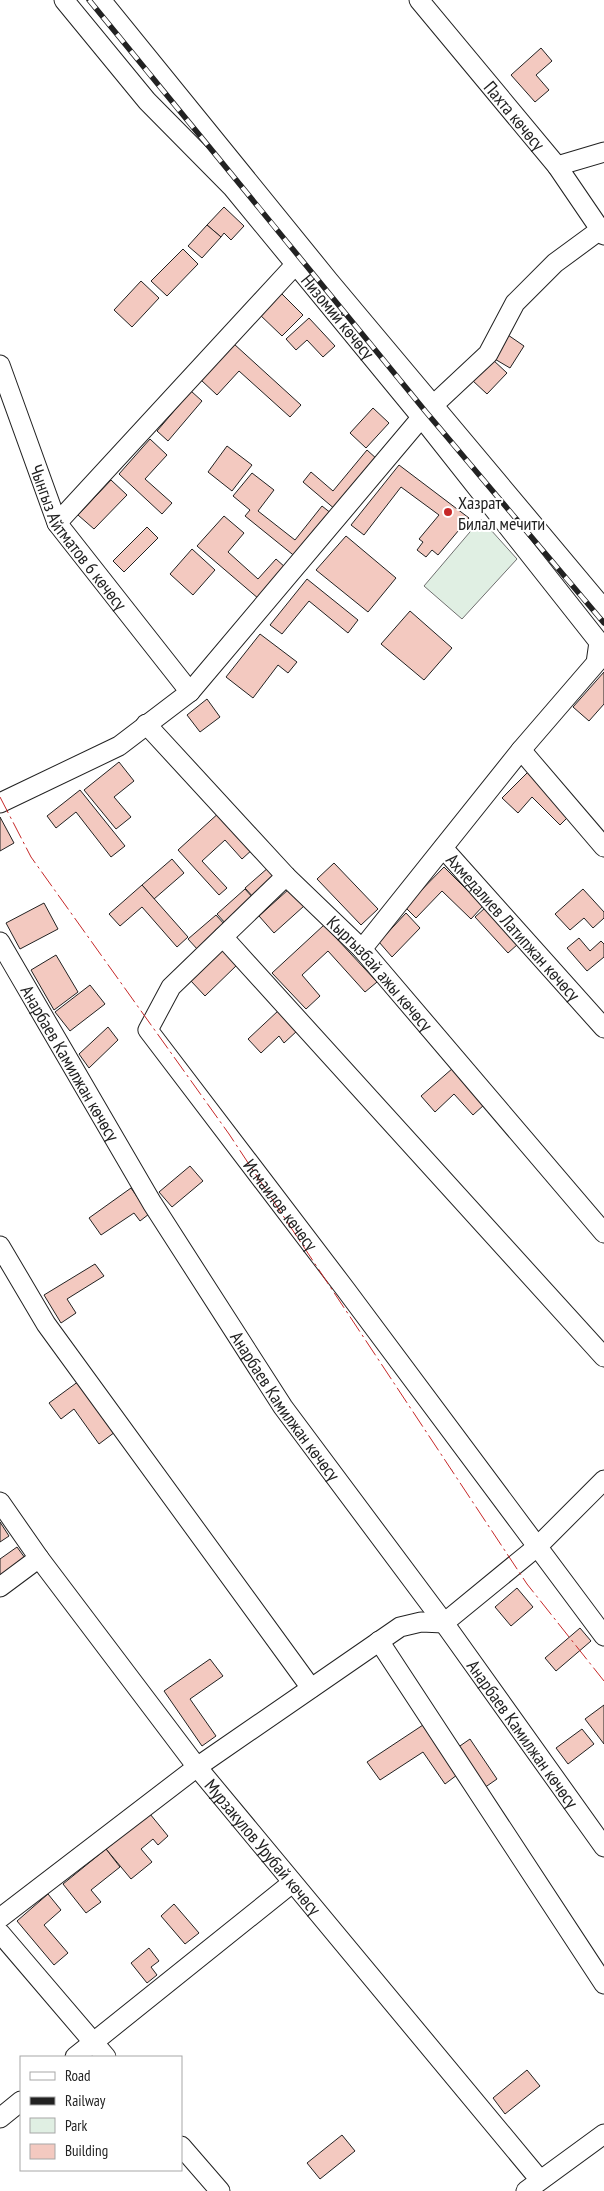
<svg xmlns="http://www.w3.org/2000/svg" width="604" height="2191" viewBox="0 0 604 2191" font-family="'PT Sans Narrow',sans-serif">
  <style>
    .green { fill: #e0efe3; stroke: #6f6f6f }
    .building { fill: #f3c9c0; stroke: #222 }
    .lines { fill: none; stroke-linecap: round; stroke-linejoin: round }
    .minor-casing { stroke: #222; stroke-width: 21 }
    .minor { stroke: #fff; stroke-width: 19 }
    .rail-casing { stroke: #222; stroke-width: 5.5 }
    .rail { stroke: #fff; stroke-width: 4; stroke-dasharray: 11; stroke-linecap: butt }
    .power { stroke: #c62828; stroke-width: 1; stroke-dasharray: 18 4 2.5 4; stroke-linecap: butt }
    .poi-dot { fill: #c62828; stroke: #fff; stroke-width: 2 }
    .labels { text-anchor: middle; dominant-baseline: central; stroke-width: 4; stroke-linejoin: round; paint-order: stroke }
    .street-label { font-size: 18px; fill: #222; stroke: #fff }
    .poi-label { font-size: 18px; fill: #222; stroke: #fff; text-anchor: start }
  </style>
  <rect width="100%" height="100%" fill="#fff"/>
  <!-- green -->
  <polygon class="green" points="481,519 517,559 462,619 424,586"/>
  <!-- building -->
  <g class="building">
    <polygon points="541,48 552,61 536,75 549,90 535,102 511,75"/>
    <polygon points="224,207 244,226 231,240 224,233 221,237 207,225"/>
    <polygon points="207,225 221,237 202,258 188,246"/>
    <polygon points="183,249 198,264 167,296 151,281"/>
    <polygon points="141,281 159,298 132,327 114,310"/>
    <polygon points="279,291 303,315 282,336 258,313"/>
    <polygon points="309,318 335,346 323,357 307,340 296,350 286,339"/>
    <polygon points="508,335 524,346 510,368 493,358"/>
    <polygon points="234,344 301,405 290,417 239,371 217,395 201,380"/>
    <polygon points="492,359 507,373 487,394 472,380"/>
    <polygon points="191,391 202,401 168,441 157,431"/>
    <polygon points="373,408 389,423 366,448 350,433"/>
    <polygon points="150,439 167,455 145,479 172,503 162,514 119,474"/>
    <polygon points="227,446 252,465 232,491 208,472"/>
    <polygon points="367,450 378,460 336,510 303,482 311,472 333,491"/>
    <polygon points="399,465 469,518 438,555 432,550 426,557 417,550 423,542 419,539 439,515 401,487 364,535 351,525"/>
    <polygon points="252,473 274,490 258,511 295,540 322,506 332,514 297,558 245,516 250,510 233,496"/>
    <polygon points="111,480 127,495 94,529 78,515"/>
    <polygon points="224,516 244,533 228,552 258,579 276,559 286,568 259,599 197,546"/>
    <polygon points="147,527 158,538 124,572 113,561"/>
    <polygon points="346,536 396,578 368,612 316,570"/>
    <polygon points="192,549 215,570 193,595 170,574"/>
    <polygon points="307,579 358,620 348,633 309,601 282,634 270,625"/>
    <polygon points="410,611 452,648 424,680 381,644"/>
    <polygon points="260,634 297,662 288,673 278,665 253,698 226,677"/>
    <polygon points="604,672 604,704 589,721 573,707"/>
    <polygon points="207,699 220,717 200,732 187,715"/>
    <polygon points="119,762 134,781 114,797 131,817 116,829 84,790"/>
    <polygon points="529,771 570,815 560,825 532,797 518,813 502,798"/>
    <polygon points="80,790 125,846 111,857 76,812 56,828 47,816"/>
    <polygon points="221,811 254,848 242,859 225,840 202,861 227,888 219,895 178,850"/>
    <polygon points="0,817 14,843 0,851"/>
    <polygon points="172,859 184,873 154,899 142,885"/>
    <polygon points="334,863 378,909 361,925 317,879"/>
    <polygon points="269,867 278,877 254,898 245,888"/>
    <polygon points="444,867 483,906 471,919 442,891 416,918 405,907"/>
    <polygon points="142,885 188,937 177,947 142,907 120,926 109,914"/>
    <polygon points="245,889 254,899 226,924 217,914"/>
    <polygon points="289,889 304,906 274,933 259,916"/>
    <polygon points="583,889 604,912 604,918 593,928 584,918 570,930 555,914"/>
    <polygon points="44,903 58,929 20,949 6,923"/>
    <polygon points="485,908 518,944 508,953 475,917"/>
    <polygon points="406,913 420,928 392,957 379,942"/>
    <polygon points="216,915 225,925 198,950 188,939"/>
    <polygon points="324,925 377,982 365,992 328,951 302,975 320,996 306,1009 272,973"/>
    <polygon points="579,938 590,951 601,941 604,944 604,957 587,971 567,948"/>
    <polygon points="224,949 238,964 205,996 191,981"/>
    <polygon points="56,955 78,992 54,1010 31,970"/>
    <polygon points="90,985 105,1004 70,1031 55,1012"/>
    <polygon points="279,1010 298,1030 284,1043 279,1036 261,1053 248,1039"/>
    <polygon points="108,1027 118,1040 89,1068 79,1054"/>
    <polygon points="453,1068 485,1104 473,1115 454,1094 435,1112 421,1096"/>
    <polygon points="190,1166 203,1181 172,1207 159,1192"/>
    <polygon points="131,1188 149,1214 140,1221 134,1213 101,1235 89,1218"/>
    <polygon points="95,1264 104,1276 67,1299 76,1313 61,1323 44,1295"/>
    <polygon points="79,1381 115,1432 99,1444 74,1409 61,1419 49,1403"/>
    <polygon points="0,1522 9,1536 0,1542"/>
    <polygon points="17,1547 25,1558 0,1576 0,1559"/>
    <polygon points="517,1588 533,1607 511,1626 495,1607"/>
    <polygon points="580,1628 591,1641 556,1671 545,1658"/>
    <polygon points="210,1659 223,1676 190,1699 216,1736 202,1746 164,1691"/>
    <polygon points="604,1705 604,1744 585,1719"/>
    <polygon points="423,1725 457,1775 445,1784 423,1752 380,1780 367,1762"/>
    <polygon points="582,1729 594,1744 568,1764 556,1748"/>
    <polygon points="470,1739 497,1779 484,1788 457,1748"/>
    <polygon points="150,1814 168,1836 158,1845 153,1839 141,1849 152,1862 131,1879 106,1849"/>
    <polygon points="106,1849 120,1867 91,1890 101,1902 86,1913 63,1884"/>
    <polygon points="48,1894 61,1910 44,1925 68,1953 54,1965 17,1921"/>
    <polygon points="174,1904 199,1933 185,1944 161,1916"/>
    <polygon points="149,1948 159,1961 151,1967 157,1975 147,1983 131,1963"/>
    <polygon points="527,2070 540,2086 505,2114 493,2098"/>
    <polygon points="342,2135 355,2151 320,2179 307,2163"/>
  </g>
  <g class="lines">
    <!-- minor casing -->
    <g class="minor-casing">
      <g id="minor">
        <path id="s1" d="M64 0 147 101 232 187 422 418 599 642 596 663 521 750 362 949"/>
        <polyline points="101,0 329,281 604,609"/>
        <path id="s2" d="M419 0 557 166 604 235"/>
        <polyline points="557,166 604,152"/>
        <path id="s3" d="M0 365 57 523 190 692"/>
        <polyline points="57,523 295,265"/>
        <path id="s4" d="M146 724 286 876 362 949 604 1233"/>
        <polyline points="521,750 604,847"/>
        <polyline points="0,803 119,746 190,692 426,412 488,354 515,303 555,263 600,230"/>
        <path id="s5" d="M443 848 604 1028"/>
        <path id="s6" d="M286 876 171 987 148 1030 346 1290 604 1636"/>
        <polyline points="223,937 604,1357"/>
        <path id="s7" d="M0 942 152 1203 283 1407 439 1616 604 1847"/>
        <polyline points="0,1246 46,1324 311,1688"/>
        <path id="s8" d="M0 1502 39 1558 197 1767 540 2180"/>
        <polyline points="0,1587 39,1558"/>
        <polyline points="379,1641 604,1984"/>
        <polyline points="0,1918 197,1767 400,1627 421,1622 444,1623 538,1546 604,1480"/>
        <polyline points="0,1933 106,2057"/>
        <polyline points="75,2057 292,1883"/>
        <polyline points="0,2118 21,2101"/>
        <polyline points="181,2146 220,2191"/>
        <polyline points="526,2191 604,2134"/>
      </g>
    </g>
    <!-- minor -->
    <use href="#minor" class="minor"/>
    <!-- rail casing -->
    <g class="rail-casing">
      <polyline id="rail" points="89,0 426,412 604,623"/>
    </g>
    <!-- rail -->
    <use href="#rail" class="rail"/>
    <!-- power -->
    <polyline class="power" points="0,797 31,857 229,1134 527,1584 604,1681"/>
  </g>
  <!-- markers -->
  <circle class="poi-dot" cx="448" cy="512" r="5"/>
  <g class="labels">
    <!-- street labels -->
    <g class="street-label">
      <text stroke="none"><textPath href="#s2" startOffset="150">Пахта көчөсү</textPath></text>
      <text stroke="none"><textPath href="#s1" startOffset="419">Низомий көчөсү</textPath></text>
      <text stroke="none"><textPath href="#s3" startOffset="191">Чынгыз Айтматов 6 көчөсү</textPath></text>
      <text stroke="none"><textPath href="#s5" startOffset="106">Ахмедалиев Латипжан көчөсү</textPath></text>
      <text stroke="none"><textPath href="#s4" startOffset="342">Кыргызбай ажы көчөсү</textPath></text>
      <text stroke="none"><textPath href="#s7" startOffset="140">Анарбаев Камилжан көчөсү</textPath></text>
      <text stroke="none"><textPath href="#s6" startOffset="428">Исмаилов көчөсү</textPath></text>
      <text stroke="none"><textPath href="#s7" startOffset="545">Анарбаев Камилжан көчөсү</textPath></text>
      <text stroke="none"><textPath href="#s7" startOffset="950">Анарбаев Камилжан көчөсү</textPath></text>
      <text stroke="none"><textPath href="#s8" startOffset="434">Мурзакулов Урубай көчөсү</textPath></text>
    </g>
    <!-- poi labels -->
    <g class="poi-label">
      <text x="458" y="502">Хазрат<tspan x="458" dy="21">Билал мечити</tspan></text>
    </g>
  </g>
  <!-- legend -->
  <rect x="20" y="2056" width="162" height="115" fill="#ffffff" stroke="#a7a7a7"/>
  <rect x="30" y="2072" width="25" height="8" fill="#ffffff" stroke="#a7a7a7"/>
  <text x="65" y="2081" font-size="15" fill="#222222">Road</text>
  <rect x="30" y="2097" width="25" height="8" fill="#222222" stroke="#a7a7a7"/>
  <text x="65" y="2106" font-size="15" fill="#222222">Railway</text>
  <rect x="30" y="2118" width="25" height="15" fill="#e0efe3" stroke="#a7a7a7"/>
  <text x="65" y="2131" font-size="15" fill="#222222">Park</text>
  <rect x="30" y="2144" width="25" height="15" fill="#f3c9c0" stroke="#a7a7a7"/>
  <text x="65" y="2156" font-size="15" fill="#222222">Building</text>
</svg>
